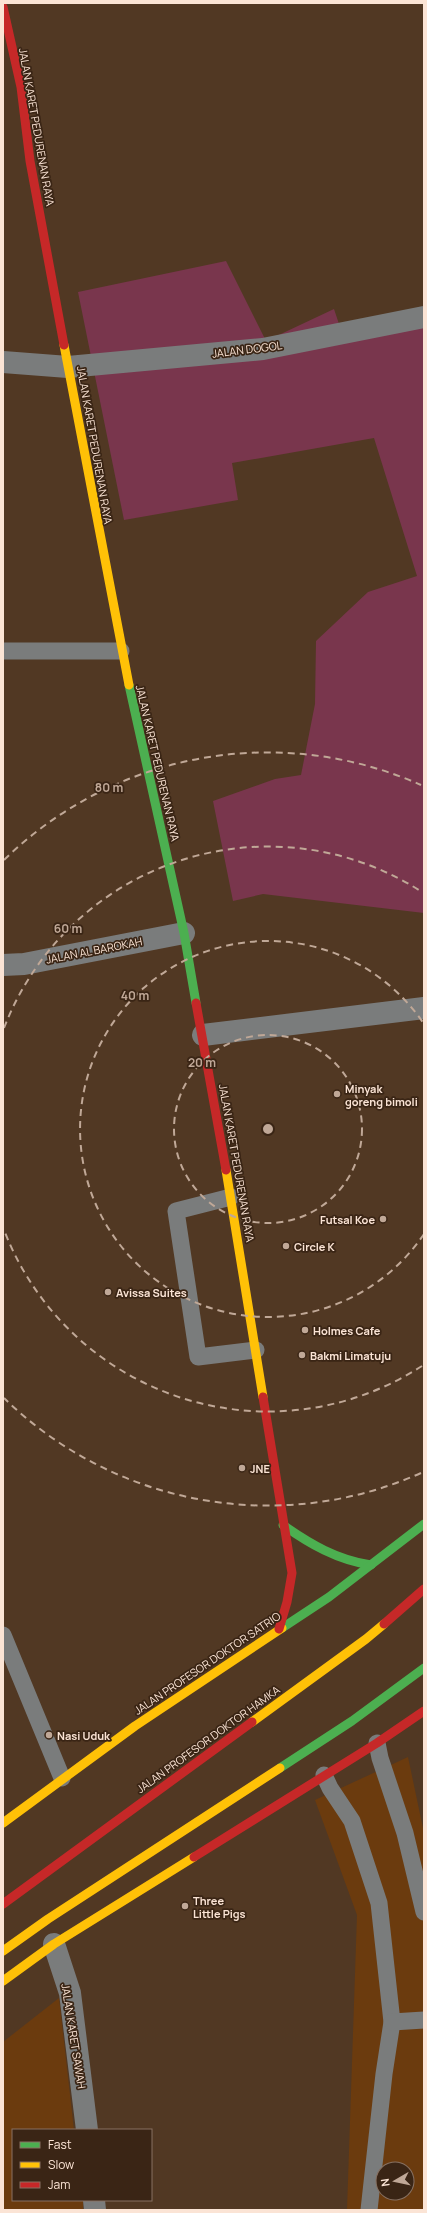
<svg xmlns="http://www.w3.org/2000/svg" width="427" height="2213" viewBox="0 0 427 2213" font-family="Manrope,sans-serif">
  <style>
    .built { fill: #6b3b0e; fill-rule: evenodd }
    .green { fill: #79364d }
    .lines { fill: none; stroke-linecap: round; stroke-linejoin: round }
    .lane { stroke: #7a7c7c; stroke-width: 17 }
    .street { stroke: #7a7c7c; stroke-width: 22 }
    .fast { stroke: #4caf50; stroke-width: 9 }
    .slow { stroke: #ffc107; stroke-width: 9 }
    .jam { stroke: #c62828; stroke-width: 9 }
    .ring { fill: none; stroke: #c0a897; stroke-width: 2; stroke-dasharray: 7 5 }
    .poi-dot { fill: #c0a897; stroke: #3a2515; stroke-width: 1.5 }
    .labels { text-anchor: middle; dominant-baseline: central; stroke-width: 3.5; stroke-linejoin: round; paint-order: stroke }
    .street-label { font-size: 11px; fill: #fbe4d5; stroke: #3a2515 }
    .poi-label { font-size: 11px; font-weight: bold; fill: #fbe4d5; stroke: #3a2515; text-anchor: start }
    .centre { fill: #c0a897; stroke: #3a2515; stroke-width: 2 }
    .ring-label { font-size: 12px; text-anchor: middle; font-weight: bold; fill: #c0a897; stroke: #3a2515; stroke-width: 3.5; stroke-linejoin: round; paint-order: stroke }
  </style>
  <rect width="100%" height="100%" fill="#513823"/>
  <!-- built -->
  <g class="built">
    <path d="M408 1757 424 1833V2210H347L357 1915 315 1800ZM383 2169H407V2193H383Z"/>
    <polygon points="59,1998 74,2130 13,2130 13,2200 83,2200 83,2210 3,2210 3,2042"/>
  </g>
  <!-- green -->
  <polygon class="green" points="226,261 266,341 334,309 344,339 424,327 424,913 263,894 233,901 213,801 275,779 301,775 315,704 316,641 368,592 417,576 374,438 232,463 238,500 124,520 78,292"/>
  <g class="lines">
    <!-- lane -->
    <g class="lane">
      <polyline points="3,651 121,651"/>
      <polyline points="231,1197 176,1211 198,1357 256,1350"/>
      <polyline points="3,1635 62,1778"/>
      <polyline points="377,1743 380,1758 405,1833 424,1912"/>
      <polyline points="324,1775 330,1788 352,1821 379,1903 392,2022 384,2074 369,2210"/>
      <polyline points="392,2022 424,2020"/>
    </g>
    <!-- street -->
    <g class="street">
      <polyline points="3,362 68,367 263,349 424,317"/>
      <polyline points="3,965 24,964 184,933"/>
      <polyline points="203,1035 424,1008"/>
      <polyline points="54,1944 70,1993 87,2130"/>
      <polyline points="94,2200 95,2210"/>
    </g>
    <!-- fast -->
    <g class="fast">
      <polyline points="129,685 184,933 196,1003"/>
      <path d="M283 1525C310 1544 337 1560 371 1565"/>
      <polyline points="282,1628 329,1597 424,1524"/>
      <polyline points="280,1768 352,1721 424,1668"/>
    </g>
    <!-- slow -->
    <g class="slow">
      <polyline points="64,345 129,685"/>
      <polyline points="226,1170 263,1397"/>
      <polyline points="252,1722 366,1639 384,1624"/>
      <polyline points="3,1823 135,1726 282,1628"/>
      <polyline points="3,1951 48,1919 280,1768"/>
      <polyline points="3,1981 54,1944 194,1857"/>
    </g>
    <!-- jam -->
    <g class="jam">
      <polyline points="3,7 21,87 30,161 64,345"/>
      <polyline points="196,1003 226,1170"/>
      <polyline points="263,1397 292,1573 287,1602 279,1629"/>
      <polyline points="384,1624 424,1589"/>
      <polyline points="194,1857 377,1743 424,1711"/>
      <polyline points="3,1904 252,1722"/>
    </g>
  </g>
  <!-- distance rings -->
  <g class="ring">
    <circle cx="268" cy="1129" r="94"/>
    <path d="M424 1234A188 188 0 1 1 424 1024"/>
    <path d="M422 1366A283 283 0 0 1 4 1230M4 1028A283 283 0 0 1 422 892"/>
    <path d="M421 1473A377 377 0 0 1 4 1398M4 860A377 377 0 0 1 421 785"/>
  </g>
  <!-- markers -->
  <g class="poi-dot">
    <circle cx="337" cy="1094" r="4"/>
    <circle cx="383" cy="1219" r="4"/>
    <circle cx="286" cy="1246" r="4"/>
    <circle cx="108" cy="1292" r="4"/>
    <circle cx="305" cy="1330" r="4"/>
    <circle cx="302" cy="1355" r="4"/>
    <circle cx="242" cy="1468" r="4"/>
    <circle cx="49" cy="1735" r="4"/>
    <circle cx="185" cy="1906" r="4"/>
  </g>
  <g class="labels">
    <!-- street labels -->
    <g class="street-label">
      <text transform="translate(37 127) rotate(80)">JALAN KARET PEDURENAN RAYA</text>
      <text transform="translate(247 349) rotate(-7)">JALAN DOGOL</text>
      <text transform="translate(95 445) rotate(80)">JALAN KARET PEDURENAN RAYA</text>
      <text transform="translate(158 763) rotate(77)">JALAN KARET PEDURENAN RAYA</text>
      <text transform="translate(94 950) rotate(-11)">JALAN AL BAROKAH</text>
      <text transform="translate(237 1163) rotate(80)">JALAN KARET PEDURENAN RAYA</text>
      <text transform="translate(207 1663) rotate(-34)">JALAN PROFESOR DOKTOR SATRIO</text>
      <text transform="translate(208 1739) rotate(-36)">JALAN PROFESOR DOKTOR HAMKA</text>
      <text transform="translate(74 2036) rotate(81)">JALAN KARET SAWAH</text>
    </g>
    <!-- poi labels -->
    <g class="poi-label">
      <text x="345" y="1088">Minyak<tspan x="345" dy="13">goreng bimoli</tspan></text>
      <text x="375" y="1219" text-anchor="end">Futsal Koe</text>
      <text x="294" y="1246">Circle K</text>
      <text x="116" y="1292">Avissa Suites</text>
      <text x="313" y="1330">Holmes Cafe</text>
      <text x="310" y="1355">Bakmi Limatuju</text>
      <text x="250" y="1468">JNE</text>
      <text x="57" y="1735">Nasi Uduk</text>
      <text x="193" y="1900">Three<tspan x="193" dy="13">Little Pigs</tspan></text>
    </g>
  </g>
  <circle cx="268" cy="1129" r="6" class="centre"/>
  <g class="ring-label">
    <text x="109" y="792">80 m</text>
    <text x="68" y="933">60 m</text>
    <text x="135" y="1000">40 m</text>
    <text x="202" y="1067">20 m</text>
  </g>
  <!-- border -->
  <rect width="427" height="2213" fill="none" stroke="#fbe4d5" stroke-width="8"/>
  <!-- legend -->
  <rect x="12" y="2129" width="140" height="72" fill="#3a2515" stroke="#877162"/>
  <rect x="20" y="2142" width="20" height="6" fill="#4caf50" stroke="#877162"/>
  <text x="48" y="2149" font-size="12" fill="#fbe4d5">Fast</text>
  <rect x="20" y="2162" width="20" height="6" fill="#ffc107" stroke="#877162"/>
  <text x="48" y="2169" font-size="12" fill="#fbe4d5">Slow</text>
  <rect x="20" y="2182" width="20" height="6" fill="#c62828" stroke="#877162"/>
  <text x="48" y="2189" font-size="12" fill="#fbe4d5">Jam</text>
  <!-- north arrow -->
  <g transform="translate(395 2181) rotate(261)"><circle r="19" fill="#3a2515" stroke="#877162"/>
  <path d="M0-3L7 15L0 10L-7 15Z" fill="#c0a897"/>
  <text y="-6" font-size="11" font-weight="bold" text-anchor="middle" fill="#fbe4d5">N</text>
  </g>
</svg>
